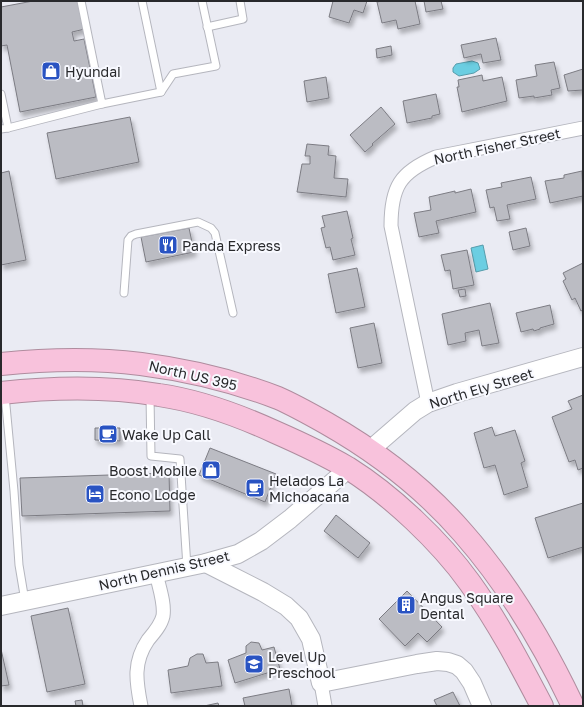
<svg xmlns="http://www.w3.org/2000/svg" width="584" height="707" viewBox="0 0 584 707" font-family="'Golos Text',sans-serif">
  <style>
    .water { fill: #6bcee2; stroke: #579cab }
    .building { fill: #bbbcc3; stroke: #7c7c83; filter: url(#shadow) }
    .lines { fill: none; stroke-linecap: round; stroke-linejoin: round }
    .lane-casing { stroke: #b5b6be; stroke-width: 9 }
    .street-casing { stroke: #b5b6be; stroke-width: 15 }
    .secondary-casing { stroke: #b5b6be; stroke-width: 20 }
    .highway-casing { stroke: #af8c9e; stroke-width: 24 }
    .lane { stroke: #fff; stroke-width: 7 }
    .street { stroke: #fff; stroke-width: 13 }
    .secondary { stroke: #fff; stroke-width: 18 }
    .highway { stroke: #f8c2dc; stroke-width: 22 }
    .labels { text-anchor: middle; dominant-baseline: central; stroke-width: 4; stroke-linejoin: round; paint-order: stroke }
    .poi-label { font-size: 14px; fill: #28292c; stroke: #f8f9ff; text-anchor: start }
    .street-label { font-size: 14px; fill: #28292c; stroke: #f8f9ff }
  </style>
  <defs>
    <filter id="shadow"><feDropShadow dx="2.5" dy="4.5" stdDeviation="2" flood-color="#0004"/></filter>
  </defs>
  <rect width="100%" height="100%" fill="#eaebf3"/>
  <!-- water -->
  <g class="water">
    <polygon points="472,61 478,63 480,69 474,73 459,76 453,72 453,68 456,64"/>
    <polygon points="483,245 488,269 476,272 471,248"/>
  </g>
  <!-- building -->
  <g class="building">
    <polygon points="33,1 80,1 85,29 72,32 74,41 84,39 96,97 20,112 7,45 1,46 1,7"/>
    <polygon points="333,1 367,1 363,13 354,10 349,23 329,17"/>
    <polygon points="382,1 415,1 420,24 398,29 396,20 382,23 377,2"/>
    <polygon points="424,1 441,1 443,9 426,12"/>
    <polygon points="496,38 501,60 483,63 481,54 464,58 461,45"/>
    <polygon points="391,46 392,55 377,58 376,49"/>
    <polygon points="554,62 560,88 551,90 552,95 534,98 534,96 519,98 516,80 537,76 535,65"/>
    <polygon points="583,69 583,90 568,91 564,75"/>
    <polygon points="482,75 483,81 502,77 507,101 462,112 457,87 459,87 458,80"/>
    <polygon points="326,77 329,98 307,102 304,81"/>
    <polygon points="436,94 440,114 432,116 432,118 407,123 403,101"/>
    <polygon points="381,107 395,124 372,144 373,145 365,152 350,135"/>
    <polygon points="130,117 139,162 56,179 47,133"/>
    <polygon points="307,144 329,146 328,155 336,156 334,178 348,179 346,197 297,192 302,164 310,164 310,156 305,156"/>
    <polygon points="9,171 26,260 1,265 1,173"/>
    <polygon points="582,171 583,196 550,203 545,181 564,178 564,175"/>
    <polygon points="531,177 536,199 507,205 510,219 497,221 494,207 490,208 486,190 502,187 501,183"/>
    <polygon points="471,189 476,212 436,221 439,233 419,237 414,213 431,210 429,197 455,191 455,193"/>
    <polygon points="347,211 353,238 351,239 355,255 333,260 330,247 326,248 321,228 325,227 322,216"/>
    <polygon points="189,228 194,252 146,262 141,237"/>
    <polygon points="526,228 530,246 513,250 509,232"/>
    <polygon points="467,250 474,285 453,289 450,270 445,271 441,255"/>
    <polygon points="583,263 583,310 581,311 575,298 572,300 563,281 566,279 563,273"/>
    <polygon points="357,268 365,307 336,313 328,274"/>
    <polygon points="465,289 466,296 460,297 458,290"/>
    <polygon points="490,303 499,343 482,346 479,330 465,333 466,341 448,345 442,314"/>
    <polygon points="550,305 554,324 540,328 540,329 534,331 533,329 521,332 516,313"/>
    <polygon points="374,323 382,363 358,368 350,328"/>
    <polygon points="583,395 583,468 578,470 575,460 569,462 552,417 572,409 568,401"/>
    <polygon points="492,427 495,436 515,430 525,461 521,463 528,487 504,495 495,465 484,468 474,433"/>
    <polygon points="95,428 120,428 120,441 95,440"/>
    <polygon points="210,448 276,474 265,502 199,475"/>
    <polygon points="169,473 170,511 22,516 20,478"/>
    <polygon points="583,503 583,547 548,558 535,518"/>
    <polygon points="336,515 370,543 358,558 324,531"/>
    <polygon points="407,591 442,627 427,642 418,633 405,646 379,619"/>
    <polygon points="68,608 85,684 47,692 31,616"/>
    <polygon points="251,642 259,643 262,650 274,647 280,669 235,683 228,660 246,653 246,646"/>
    <polygon points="1,649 9,685 1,686"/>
    <polygon points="197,654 203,654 206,663 218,662 222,686 171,693 168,670 188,666 190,658"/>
    <polygon points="289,689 292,706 245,706 243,698"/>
    <polygon points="453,692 460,706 437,706 434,700"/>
    <polygon points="82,700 83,706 76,706 75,701"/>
    <polygon points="218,703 219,706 204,706"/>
  </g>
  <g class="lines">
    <!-- lane casing -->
    <g class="lane-casing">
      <g id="lane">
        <polyline points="81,1 102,104 161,92"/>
        <polyline points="142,1 161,92 173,74 216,66 202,1"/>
        <polyline points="207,27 243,19 240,1"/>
        <polyline points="1,94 8,128 1,129"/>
        <polyline points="8,128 102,104"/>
        <polyline points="124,293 128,240 131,236 136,234 198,222 211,228 215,233 233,313"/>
        <polyline points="5,395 14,491 19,565 25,601"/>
        <polyline points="150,396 151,456 180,459 187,567"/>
      </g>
    </g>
    <!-- street casing -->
    <g class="street-casing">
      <g id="street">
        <path d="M428 403 391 226C391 187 400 172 436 157L583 128"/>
        <polyline points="321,683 325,706"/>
        <path d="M141 706C136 681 133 662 148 640 154 633 161 625 163 616 165 603 159 587 156 573"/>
      </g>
    </g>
    <!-- secondary casing -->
    <g class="secondary-casing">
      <g id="secondary">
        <polyline points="370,450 415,411 428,403 457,393 583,357"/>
        <polyline points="206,563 263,592 286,606 299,618 311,639 321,683 417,664 437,661 448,662 457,665 464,671 472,683 482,706"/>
        <polyline points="1,606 206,563 238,554 261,541 290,519 348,469"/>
      </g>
    </g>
    <!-- highway casing -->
    <g class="highway-casing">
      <g id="highway">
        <path d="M1 364C48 359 95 358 141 364 188 370 234 381 278 398 294 405 310 414 326 423 377 452 424 488 463 533 508 584 544 645 573 706"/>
        <path d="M1 393C54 387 107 386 159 395 200 401 238 415 275 432 300 443 324 454 348 468 391 495 440 541 470 583 498 622 520 664 542 706"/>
      </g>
    </g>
    <!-- lane -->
    <use href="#lane" class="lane"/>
    <!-- street -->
    <use href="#street" class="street"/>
    <!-- secondary -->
    <use href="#secondary" class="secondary"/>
    <!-- highway -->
    <use href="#highway" class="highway"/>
  </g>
  <!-- icons -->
  <defs>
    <g id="shop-square" transform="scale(1)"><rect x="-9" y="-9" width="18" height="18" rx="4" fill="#2953c2" stroke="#f8f9ff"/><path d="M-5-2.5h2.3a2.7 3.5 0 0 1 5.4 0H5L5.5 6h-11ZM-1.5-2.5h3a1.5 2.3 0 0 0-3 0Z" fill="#fff"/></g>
    <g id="restaurant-square" transform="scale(1)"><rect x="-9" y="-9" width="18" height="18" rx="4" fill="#2953c2" stroke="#f8f9ff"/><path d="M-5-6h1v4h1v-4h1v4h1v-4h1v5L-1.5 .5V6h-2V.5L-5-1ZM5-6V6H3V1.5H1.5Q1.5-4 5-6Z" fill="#fff"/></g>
    <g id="cafe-square" transform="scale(1)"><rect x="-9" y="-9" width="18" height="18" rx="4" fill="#2953c2" stroke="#f8f9ff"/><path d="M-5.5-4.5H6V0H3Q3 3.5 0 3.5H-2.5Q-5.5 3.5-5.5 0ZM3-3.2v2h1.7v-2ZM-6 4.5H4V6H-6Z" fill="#fff"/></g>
    <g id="hotel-square" transform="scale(1)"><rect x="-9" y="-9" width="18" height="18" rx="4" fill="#2953c2" stroke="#f8f9ff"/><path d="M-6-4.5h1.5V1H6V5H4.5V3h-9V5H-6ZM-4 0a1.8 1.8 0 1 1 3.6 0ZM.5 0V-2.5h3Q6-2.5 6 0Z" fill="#fff"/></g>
    <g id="building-square" transform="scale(1)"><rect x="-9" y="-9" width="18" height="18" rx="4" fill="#2953c2" stroke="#f8f9ff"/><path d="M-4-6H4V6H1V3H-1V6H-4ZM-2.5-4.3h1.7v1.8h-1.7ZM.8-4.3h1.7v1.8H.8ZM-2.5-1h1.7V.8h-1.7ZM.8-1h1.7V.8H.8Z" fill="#fff"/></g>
    <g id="school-square" transform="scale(1)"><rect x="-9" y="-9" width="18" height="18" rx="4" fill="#2953c2" stroke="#f8f9ff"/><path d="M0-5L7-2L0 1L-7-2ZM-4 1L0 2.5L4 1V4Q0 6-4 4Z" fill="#fff"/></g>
  </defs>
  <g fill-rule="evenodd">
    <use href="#shop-square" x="51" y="71"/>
    <use href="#restaurant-square" x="168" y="245"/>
    <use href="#cafe-square" x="108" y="434"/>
    <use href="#shop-square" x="211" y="470"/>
    <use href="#cafe-square" x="255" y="488"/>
    <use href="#hotel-square" x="95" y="494"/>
    <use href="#building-square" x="406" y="605"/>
    <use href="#school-square" x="254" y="664"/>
  </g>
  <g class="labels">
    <!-- poi labels -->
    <g class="poi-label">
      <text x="65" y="71">Hyundai</text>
      <text x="182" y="245">Panda Express</text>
      <text x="122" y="434">Wake Up Call</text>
      <text x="197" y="470" text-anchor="end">Boost Mobile</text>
      <text x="269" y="480">Helados La<tspan x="269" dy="16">Michoacana</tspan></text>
      <text x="109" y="494">Econo Lodge</text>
      <text x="420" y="597">Angus Square<tspan x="420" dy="16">Dental</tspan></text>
      <text x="268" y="656">Level Up<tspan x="268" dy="16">Preschool</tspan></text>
    </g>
    <!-- street labels -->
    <g class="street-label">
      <text transform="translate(497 146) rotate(-12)">North Fisher Street</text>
      <text transform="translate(193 375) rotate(13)">North US 395</text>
      <text transform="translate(481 388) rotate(-17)">North Ely Street</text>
      <text transform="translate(164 570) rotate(-13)">North Dennis Street</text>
    </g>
  </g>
  <!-- border -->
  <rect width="584" height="707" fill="none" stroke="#28292c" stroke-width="4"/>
</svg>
